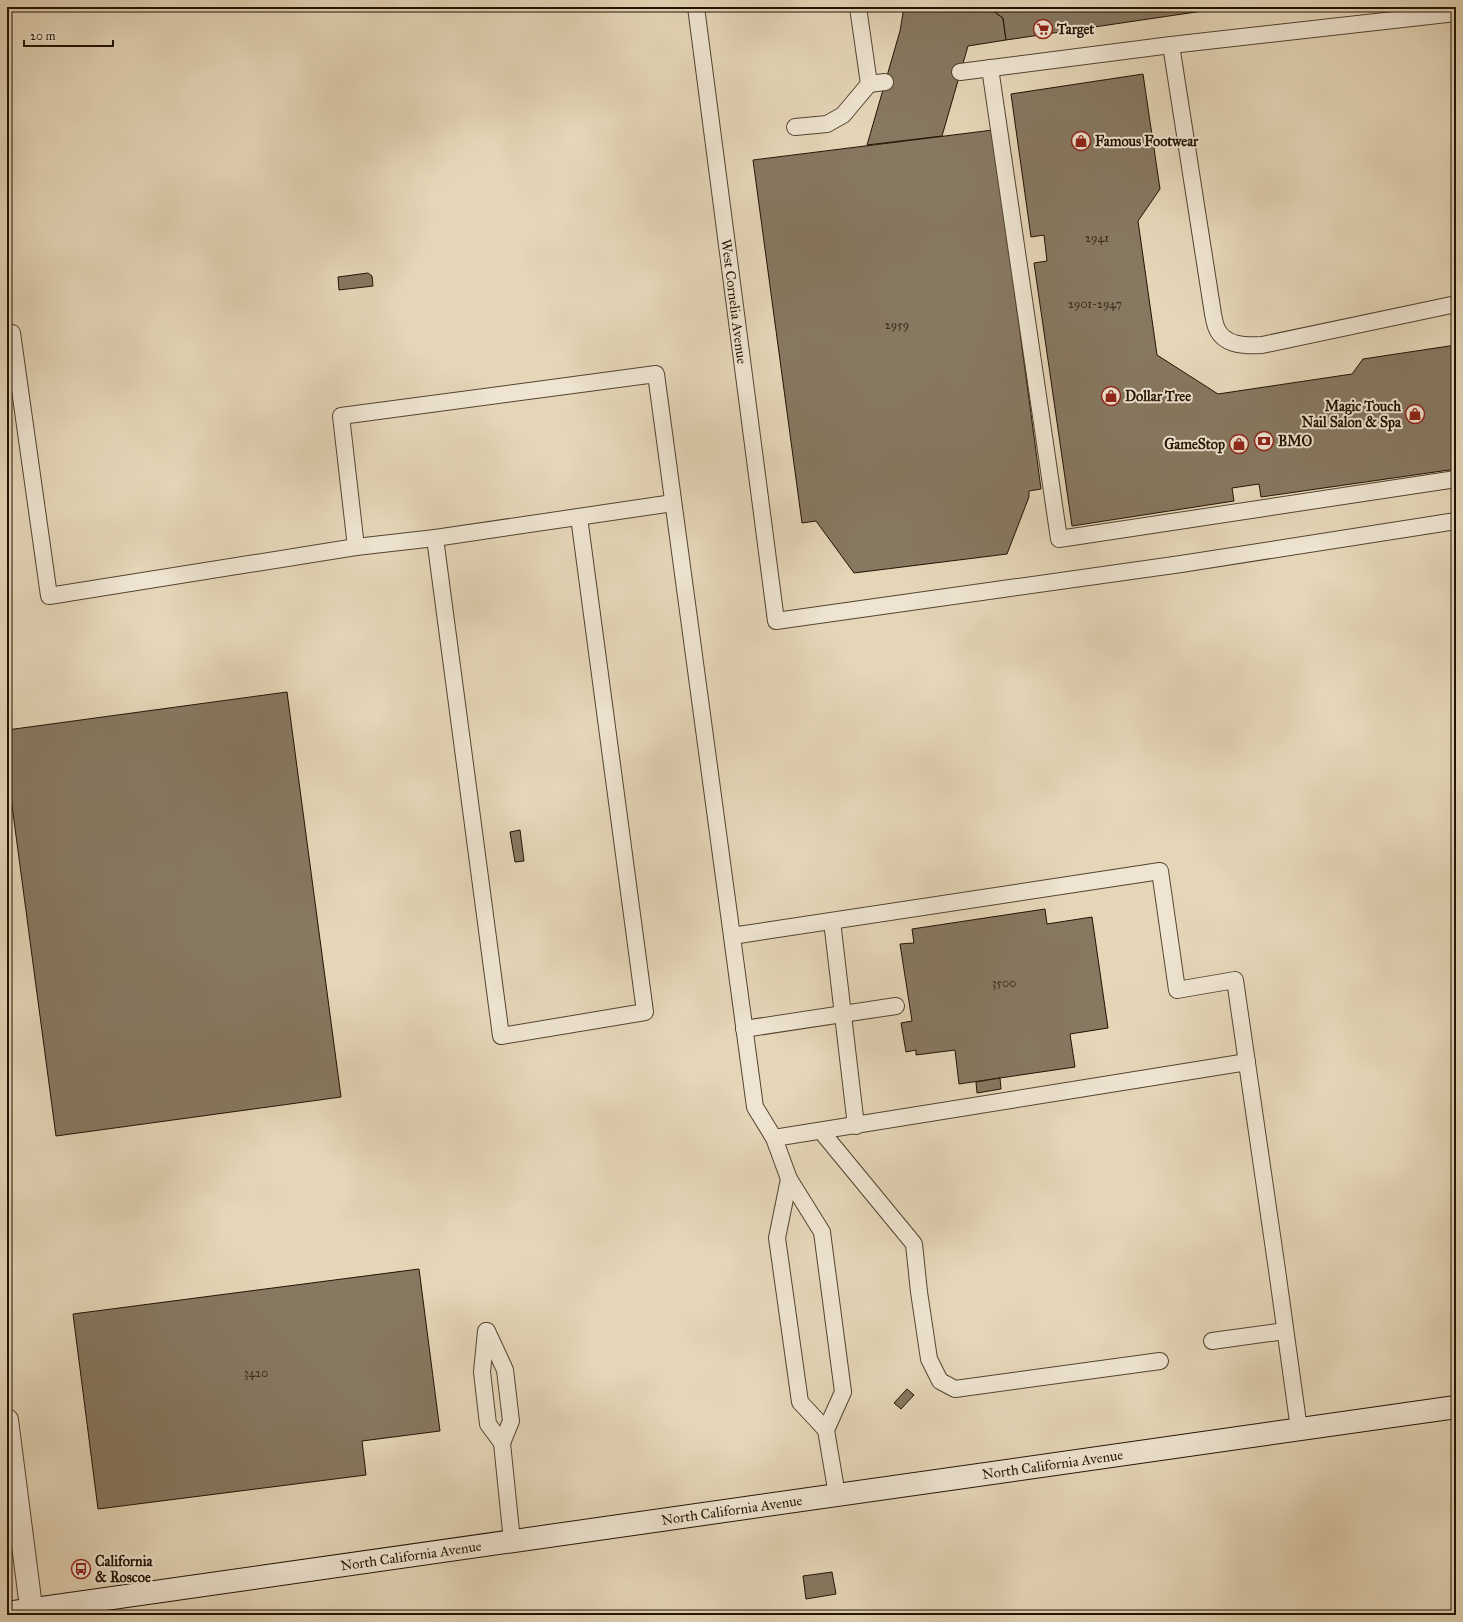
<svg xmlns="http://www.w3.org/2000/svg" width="1463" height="1622" viewBox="0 0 1463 1622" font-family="'IM FELL Great Primer',serif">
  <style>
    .building { fill: #877861; stroke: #221303 }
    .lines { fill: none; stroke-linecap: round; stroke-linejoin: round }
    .lane-casing { stroke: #534430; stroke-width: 18 }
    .street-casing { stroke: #534430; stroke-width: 24 }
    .secondary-casing { stroke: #221303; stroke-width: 24 }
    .lane { stroke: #eee4d1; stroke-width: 16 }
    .street { stroke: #eee4d1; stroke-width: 22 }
    .secondary { stroke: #eee4d1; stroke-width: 22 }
    .labels { text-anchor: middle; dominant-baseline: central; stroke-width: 4; stroke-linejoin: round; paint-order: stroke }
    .number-label { font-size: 12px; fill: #3b2c1a }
    .poi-label { font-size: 14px; font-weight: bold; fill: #221303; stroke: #eee4d1; text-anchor: start }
    .street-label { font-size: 14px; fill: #221303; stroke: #eee4d1 }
  </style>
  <rect width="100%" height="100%" fill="#e5d6b8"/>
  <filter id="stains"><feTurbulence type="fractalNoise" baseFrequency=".005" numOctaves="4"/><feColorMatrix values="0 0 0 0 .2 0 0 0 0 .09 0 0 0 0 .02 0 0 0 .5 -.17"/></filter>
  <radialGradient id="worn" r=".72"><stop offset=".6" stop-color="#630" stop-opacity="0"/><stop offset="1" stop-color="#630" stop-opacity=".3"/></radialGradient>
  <!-- building -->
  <g class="building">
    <polygon points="904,7 988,7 1003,18 1006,40 968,46 942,136 867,145 900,31"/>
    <polygon points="988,7 1230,7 1006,40 1003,18"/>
    <polygon points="1143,74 1160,189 1138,221 1157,355 1218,394 1352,374 1363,359 1456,345 1456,469 1261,497 1259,484 1232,488 1234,501 1072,526 1034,263 1047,261 1044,235 1031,237 1011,94"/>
    <polygon points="993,130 1041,489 1029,491 1029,497 1007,554 854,573 816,521 802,523 753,160"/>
    <polygon points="368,273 372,276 373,286 339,290 338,277"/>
    <polygon points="287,692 341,1097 56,1136 7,768 7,730"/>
    <polygon points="520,830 524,861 515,862 510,832"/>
    <polygon points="1045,909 1047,924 1092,917 1108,1028 1070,1034 1075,1067 959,1084 955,1050 916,1055 916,1050 906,1052 901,1023 912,1021 900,944 914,943 912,929"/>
    <polygon points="1000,1078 1001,1089 977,1093 976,1082"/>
    <polygon points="419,1269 440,1431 362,1441 366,1475 98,1509 73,1314"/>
    <polygon points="907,1389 914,1395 901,1409 894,1403"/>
    <polygon points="832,1572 836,1594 806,1599 803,1576"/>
  </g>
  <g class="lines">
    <!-- lane casing -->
    <g class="lane-casing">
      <g id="lane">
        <path id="s1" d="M696 7 776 621 1181 564 1456 521"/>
        <polyline points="858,7 869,84 885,82"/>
        <path d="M1171 45 1213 314C1214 319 1215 325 1217 329 1225 346 1246 346 1262 345L1456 304"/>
        <polyline points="990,68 1059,539 1456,479"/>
        <polyline points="960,72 1171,45 1456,13"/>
        <polyline points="795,127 827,124 843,115 869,84"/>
        <polyline points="12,333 49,596 356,547 435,538 673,503"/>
        <polyline points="435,538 501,1036 645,1012 579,517"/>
        <polyline points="356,547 341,416 656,374 755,1107 774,1138 789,1179 822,1232 843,1392 826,1430"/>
        <polyline points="832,921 856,1126"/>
        <polyline points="732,936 1160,871 1177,990 1235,980 1277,1270 1299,1429"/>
        <polyline points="744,1029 896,1006"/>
        <polyline points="821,1131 914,1244 919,1292 929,1359 940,1381 955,1389 1160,1361"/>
        <polyline points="774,1138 1247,1062"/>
        <polyline points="789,1179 777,1238 800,1402 826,1430 837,1495"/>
        <polyline points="486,1331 482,1372 488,1424 502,1443 512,1541"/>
        <polyline points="487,1331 505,1370 511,1421 502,1443"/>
        <polyline points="1212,1341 1285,1331"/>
      </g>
    </g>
    <!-- street casing -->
    <g class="street-casing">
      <polyline id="street" points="7,1420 32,1615"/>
    </g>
    <!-- secondary casing -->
    <g class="secondary-casing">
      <g id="secondary">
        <path id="s2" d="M7 1613 1456 1407"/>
      </g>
    </g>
    <!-- lane -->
    <use href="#lane" class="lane"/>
    <!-- street -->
    <use href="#street" class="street"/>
    <!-- secondary -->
    <use href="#secondary" class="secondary"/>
  </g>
  <!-- icons -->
  <defs>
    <g id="supermarket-ring" transform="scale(1)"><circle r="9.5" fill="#eee4d1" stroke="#8f2418" stroke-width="1.5"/><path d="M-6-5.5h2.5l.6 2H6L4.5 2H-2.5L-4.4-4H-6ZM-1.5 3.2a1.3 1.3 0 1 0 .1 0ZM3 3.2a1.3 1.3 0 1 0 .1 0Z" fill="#8f2418"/></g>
    <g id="shop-ring" transform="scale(1)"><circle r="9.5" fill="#eee4d1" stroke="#8f2418" stroke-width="1.5"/><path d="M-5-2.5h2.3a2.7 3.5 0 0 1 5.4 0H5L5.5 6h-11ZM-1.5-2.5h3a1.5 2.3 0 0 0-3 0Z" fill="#8f2418"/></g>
    <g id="bank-ring" transform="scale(1)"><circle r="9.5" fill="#eee4d1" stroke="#8f2418" stroke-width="1.5"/><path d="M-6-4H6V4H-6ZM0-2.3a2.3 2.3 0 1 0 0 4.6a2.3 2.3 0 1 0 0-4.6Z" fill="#8f2418"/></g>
    <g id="bus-ring" transform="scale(1)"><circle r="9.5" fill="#eee4d1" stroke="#8f2418" stroke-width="1.5"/><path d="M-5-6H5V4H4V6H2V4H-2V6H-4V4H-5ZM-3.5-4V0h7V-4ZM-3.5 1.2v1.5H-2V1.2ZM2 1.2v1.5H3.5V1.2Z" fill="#8f2418"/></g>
  </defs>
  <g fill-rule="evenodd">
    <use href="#supermarket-ring" x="1043" y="29"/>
    <use href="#shop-ring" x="1081" y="141"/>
    <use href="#shop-ring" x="1111" y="396"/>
    <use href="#shop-ring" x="1415" y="414"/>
    <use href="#bank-ring" x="1264" y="441"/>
    <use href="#shop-ring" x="1239" y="444"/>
    <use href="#bus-ring" x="81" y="1569"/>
  </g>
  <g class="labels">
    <!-- number labels -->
    <g class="number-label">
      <text x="1097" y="238">2941</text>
      <text x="1095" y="304">2901-2947</text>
      <text x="897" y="325">2959</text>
      <text x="1004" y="983">3500</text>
      <text x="256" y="1373">3420</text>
    </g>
    <!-- poi labels -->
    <g class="poi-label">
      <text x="1057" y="29">Target</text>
      <text x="1095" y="141">Famous Footwear</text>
      <text x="1125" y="396">Dollar Tree</text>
      <text x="1401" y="406" text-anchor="end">Magic Touch<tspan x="1401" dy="16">Nail Salon &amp; Spa</tspan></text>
      <text x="1278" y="441">BMO</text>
      <text x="1225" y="444" text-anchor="end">GameStop</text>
      <text x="95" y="1561">California<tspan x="95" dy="16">&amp; Roscoe</tspan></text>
    </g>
    <!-- street labels -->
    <g class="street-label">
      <text stroke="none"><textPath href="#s1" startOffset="297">West Cornelia Avenue</textPath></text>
      <text stroke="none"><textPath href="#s2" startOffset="1056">North California Avenue</textPath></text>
      <text stroke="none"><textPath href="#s2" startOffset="732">North California Avenue</textPath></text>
      <text stroke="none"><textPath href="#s2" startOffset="408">North California Avenue</textPath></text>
    </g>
  </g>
  <!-- margin -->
  <rect width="1463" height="1622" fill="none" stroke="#e5d6b8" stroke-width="24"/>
  <rect x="8" y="8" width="1447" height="1606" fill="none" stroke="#221303" stroke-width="2"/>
  <rect x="12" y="12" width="1439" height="1598" fill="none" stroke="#221303"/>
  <!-- scale -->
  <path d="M24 40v6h89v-6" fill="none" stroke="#221303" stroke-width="2"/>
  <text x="30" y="40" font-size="12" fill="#221303" stroke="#eee4d1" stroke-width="3" paint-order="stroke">20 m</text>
  <rect width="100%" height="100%" filter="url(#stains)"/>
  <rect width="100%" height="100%" fill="url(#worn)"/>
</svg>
